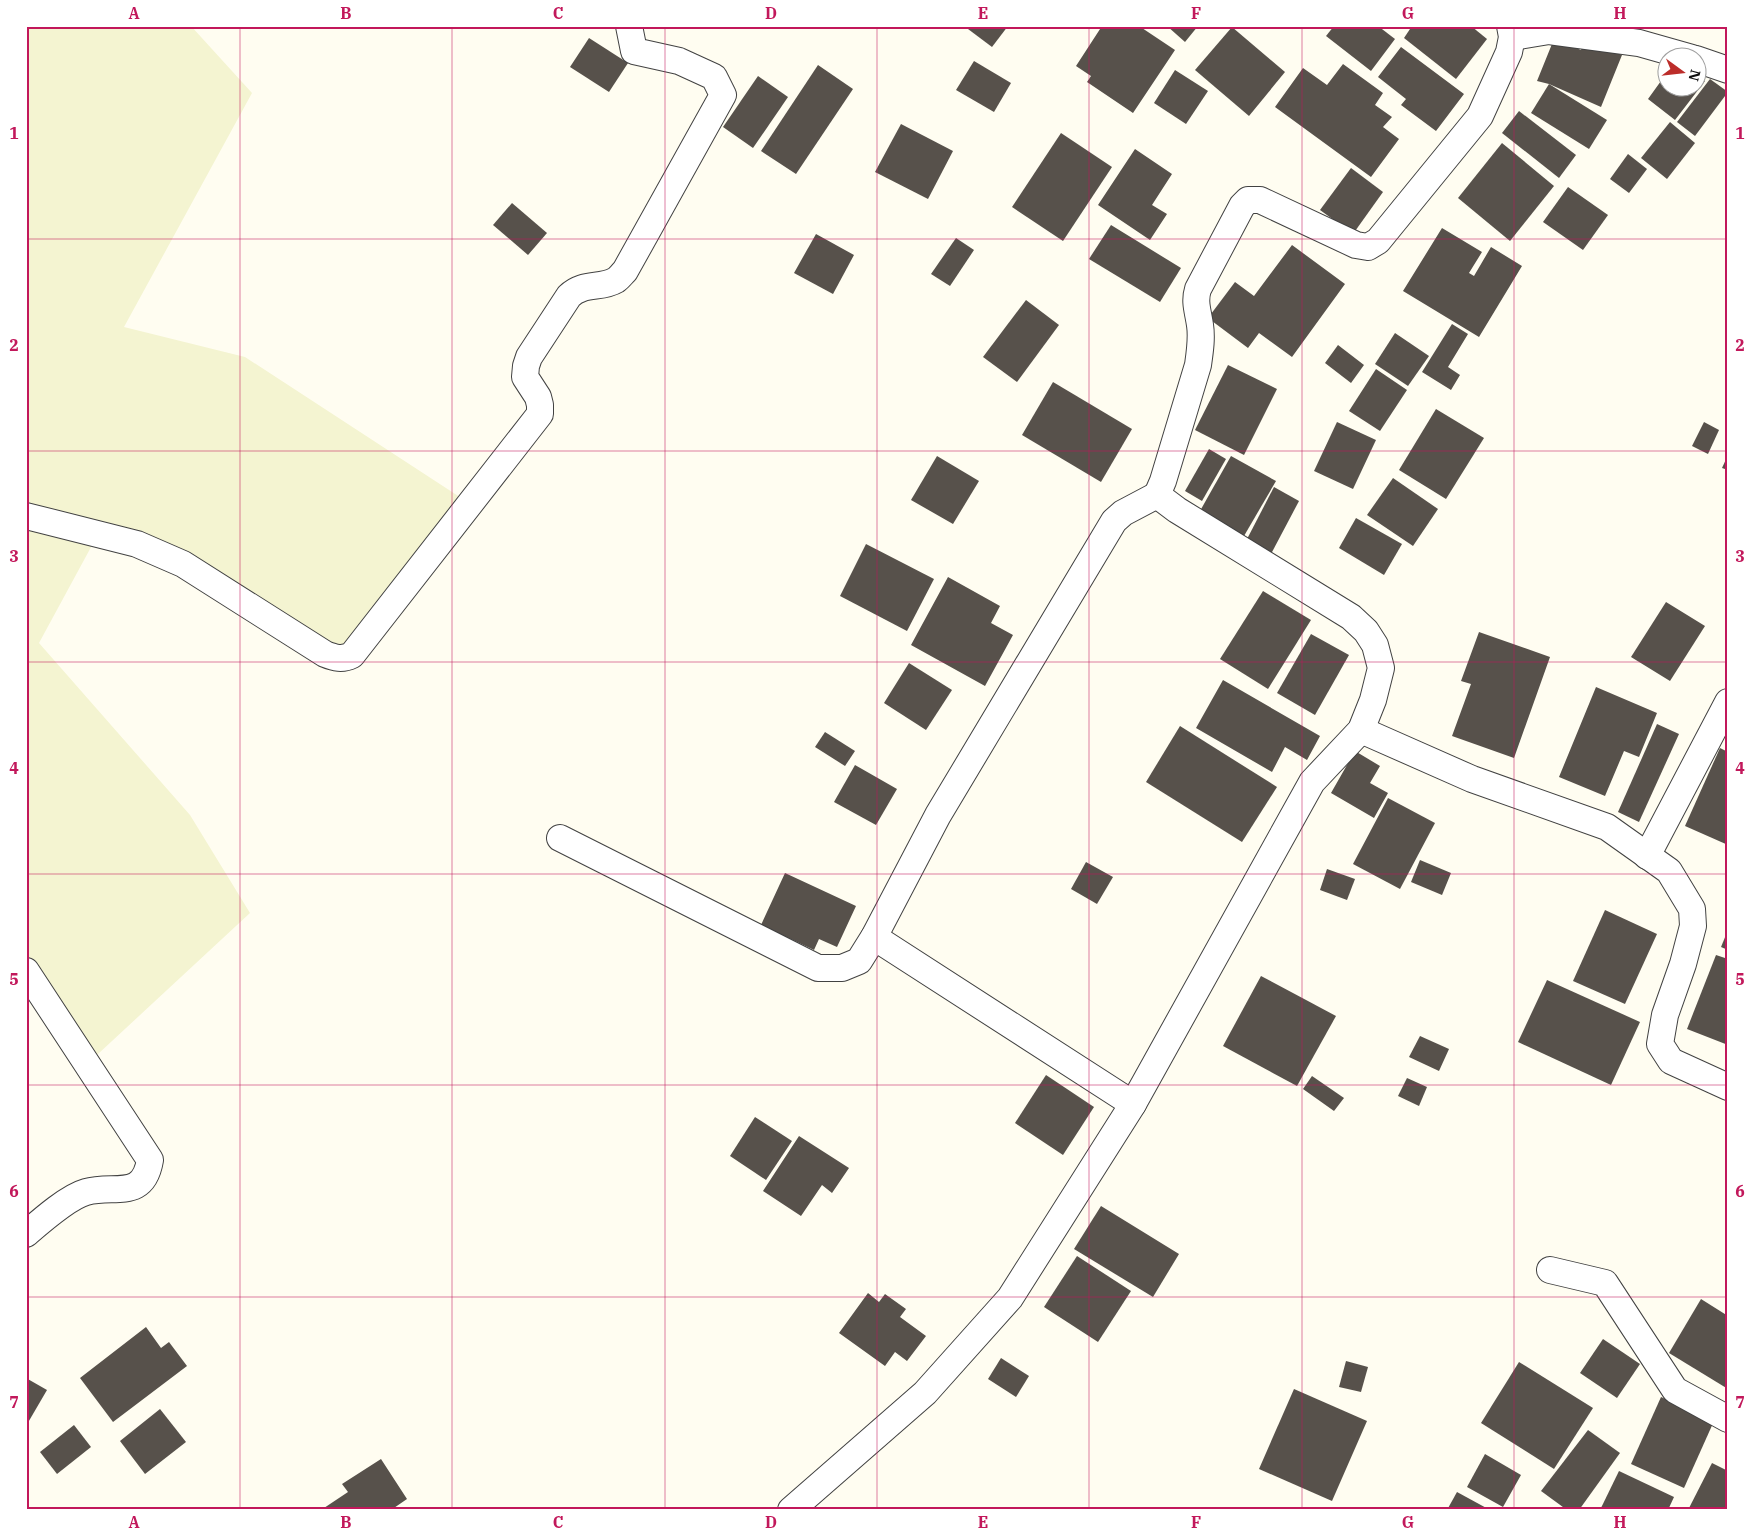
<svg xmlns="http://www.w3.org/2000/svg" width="1754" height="1536" viewBox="0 0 1754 1536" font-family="'IBM Plex Serif',serif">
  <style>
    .farmland { fill: #f4f4d1 }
    .building { fill: #57514b }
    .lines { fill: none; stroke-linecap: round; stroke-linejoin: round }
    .street-casing { stroke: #424242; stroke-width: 28 }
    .street { stroke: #fff; stroke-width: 26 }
    .grid { fill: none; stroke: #c2185b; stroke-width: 1; stroke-opacity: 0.55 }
    .neatline { fill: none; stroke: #c2185b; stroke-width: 2 }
    .grid-label { font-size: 16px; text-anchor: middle; font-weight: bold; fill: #c2185b }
  </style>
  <rect width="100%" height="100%" fill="#fffdf1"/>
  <!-- farmland -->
  <polygon class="farmland" points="26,26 191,26 252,93 124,327 245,357 472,505 351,667 103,525 39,643 190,815 250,913 84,1067 26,969"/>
  <!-- building -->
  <g class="building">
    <polygon points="964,26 1008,26 992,47"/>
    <polygon points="1102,26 1139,26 1175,50 1133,113 1087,82 1091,76 1076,66"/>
    <polygon points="1167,26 1198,26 1185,42"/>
    <polygon points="1334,26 1378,26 1395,39 1371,71 1326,36"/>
    <polygon points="1412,26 1471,26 1487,39 1456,79 1404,38"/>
    <polygon points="1232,27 1285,72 1249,116 1195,70"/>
    <polygon points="589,38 628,63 609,92 570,67"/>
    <polygon points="1554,39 1581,50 1585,40 1622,55 1601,107 1549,84 1537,81"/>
    <polygon points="1401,47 1464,94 1436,131 1401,105 1406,99 1378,77"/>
    <polygon points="974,61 1011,83 994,112 956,90"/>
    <polygon points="1343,64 1383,93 1375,105 1392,117 1383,127 1399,139 1371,177 1275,107 1303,68 1327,85"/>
    <polygon points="818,65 853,89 796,174 761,151"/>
    <polygon points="1175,70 1208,91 1186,124 1154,103"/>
    <polygon points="1666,74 1666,88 1696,88 1696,75 1705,81 1675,120 1648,99"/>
    <polygon points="758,76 788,97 753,148 723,127"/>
    <polygon points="1710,79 1728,92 1695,136 1677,122"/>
    <polygon points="1549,84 1607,120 1589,149 1531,113"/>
    <polygon points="1519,111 1576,155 1559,178 1502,133"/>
    <polygon points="1670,122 1695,143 1667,179 1641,158"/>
    <polygon points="901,124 953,151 928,199 875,172"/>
    <polygon points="1061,133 1112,167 1063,241 1012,207"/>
    <polygon points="1502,143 1554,186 1510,241 1458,198"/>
    <polygon points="1135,149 1172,174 1152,205 1167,214 1150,240 1098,205"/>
    <polygon points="1628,154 1647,169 1629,193 1610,179"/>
    <polygon points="1351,168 1383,192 1353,234 1320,210"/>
    <polygon points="1568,187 1608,215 1583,250 1543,222"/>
    <polygon points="512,203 547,233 528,255 493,225"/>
    <polygon points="1111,225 1181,268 1160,302 1089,259"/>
    <polygon points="1442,228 1482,252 1469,273 1474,276 1491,247 1522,266 1479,337 1403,291"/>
    <polygon points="816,234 854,255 833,294 794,273"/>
    <polygon points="956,238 974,250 950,286 931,274"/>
    <polygon points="1292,245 1345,284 1292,357 1259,333 1248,348 1208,318 1235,282 1254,296"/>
    <polygon points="1026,300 1059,325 1017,382 983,357"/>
    <polygon points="1452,324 1468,334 1448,367 1460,375 1451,390 1422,372"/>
    <polygon points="1395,333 1429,356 1408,386 1375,364"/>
    <polygon points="1338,345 1364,365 1351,383 1325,363"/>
    <polygon points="1228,365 1277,389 1244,455 1195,430"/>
    <polygon points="1376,369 1407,390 1380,431 1349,411"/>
    <polygon points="1053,382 1132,429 1101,482 1022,435"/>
    <polygon points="1436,409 1484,438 1446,499 1399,470"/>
    <polygon points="1337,422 1376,440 1353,489 1314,471"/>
    <polygon points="1704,422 1719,430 1708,454 1692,446"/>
    <polygon points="1209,449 1226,459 1202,501 1185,491"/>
    <polygon points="1728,455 1728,470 1722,468"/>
    <polygon points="937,456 979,481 953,524 911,500"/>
    <polygon points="1231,456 1276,481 1244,536 1200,511"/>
    <polygon points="1393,478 1438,509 1413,546 1367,515"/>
    <polygon points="1274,487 1299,501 1271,554 1246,541"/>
    <polygon points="1356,518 1402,544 1384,575 1339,548"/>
    <polygon points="866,544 934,579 907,631 840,596"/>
    <polygon points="948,577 1000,606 991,623 1013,635 985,686 911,645"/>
    <polygon points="1263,591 1311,620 1268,689 1220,659"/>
    <polygon points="1666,602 1705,626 1670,681 1631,657"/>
    <polygon points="1479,632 1550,657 1514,758 1452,736 1471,684 1461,681"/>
    <polygon points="1311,634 1349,655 1315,715 1277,693"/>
    <polygon points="909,663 952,690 926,730 884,703"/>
    <polygon points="1223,680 1320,736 1307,760 1285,747 1272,772 1196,728"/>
    <polygon points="1596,687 1657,713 1639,757 1624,751 1605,796 1559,777"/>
    <polygon points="1657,724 1679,734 1639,822 1618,812"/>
    <polygon points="1180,726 1277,787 1242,842 1146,782"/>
    <polygon points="825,732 855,751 845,766 815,747"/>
    <polygon points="1720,748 1728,752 1728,845 1685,826"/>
    <polygon points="1355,751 1380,766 1370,783 1388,793 1374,818 1331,793"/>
    <polygon points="855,765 897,789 876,825 834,802"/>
    <polygon points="1388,798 1435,823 1400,889 1353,864"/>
    <polygon points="1420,860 1451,873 1442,895 1411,882"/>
    <polygon points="1086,862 1113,877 1097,904 1071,889"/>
    <polygon points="1327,869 1355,879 1347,900 1320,890"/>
    <polygon points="785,873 856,906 837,947 819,939 814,950 761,925"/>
    <polygon points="1605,910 1657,934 1625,1004 1573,981"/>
    <polygon points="1728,930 1728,950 1721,947"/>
    <polygon points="1716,955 1728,959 1728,1045 1687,1029"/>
    <polygon points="1261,976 1336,1016 1297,1086 1223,1046"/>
    <polygon points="1547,980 1640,1022 1611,1085 1518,1042"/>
    <polygon points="1420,1036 1449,1049 1439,1071 1409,1057"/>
    <polygon points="1046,1075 1094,1107 1063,1155 1015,1123"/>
    <polygon points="1312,1076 1344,1098 1334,1111 1303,1089"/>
    <polygon points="1407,1078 1427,1087 1419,1106 1398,1096"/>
    <polygon points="755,1117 792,1141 766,1180 730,1156"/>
    <polygon points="799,1136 849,1168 832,1193 822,1185 801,1216 763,1191"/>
    <polygon points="1101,1206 1179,1254 1153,1297 1074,1249"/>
    <polygon points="1077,1256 1131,1291 1098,1342 1044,1307"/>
    <polygon points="868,1293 879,1302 885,1294 906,1309 900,1317 926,1336 907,1361 895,1352 885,1366 839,1333"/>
    <polygon points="1701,1299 1728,1316 1728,1389 1669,1353"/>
    <polygon points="146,1327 161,1348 169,1342 187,1366 113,1422 80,1378"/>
    <polygon points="1603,1339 1640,1364 1617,1398 1580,1373"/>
    <polygon points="1001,1358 1029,1376 1016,1397 988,1379"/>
    <polygon points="1346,1361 1368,1367 1361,1392 1339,1387"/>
    <polygon points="1519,1362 1593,1408 1554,1469 1481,1423"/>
    <polygon points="26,1378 47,1390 26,1426"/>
    <polygon points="1294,1389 1367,1421 1332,1501 1259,1469"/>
    <polygon points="1661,1397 1714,1421 1684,1488 1631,1464"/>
    <polygon points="160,1409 186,1442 145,1474 120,1441"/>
    <polygon points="74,1425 91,1447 57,1474 40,1452"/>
    <polygon points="1588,1430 1620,1453 1579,1510 1567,1510 1541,1491"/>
    <polygon points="1485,1454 1521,1475 1503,1507 1467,1487"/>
    <polygon points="381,1459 407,1499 391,1510 321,1510 348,1492 342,1484"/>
    <polygon points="1712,1463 1728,1471 1728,1510 1688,1510"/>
    <polygon points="1619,1471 1674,1497 1668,1510 1600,1510"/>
    <polygon points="1457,1492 1490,1510 1447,1510"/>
  </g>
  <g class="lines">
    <!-- street casing -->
    <g class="street-casing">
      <g id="street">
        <polyline points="1512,37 1549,31 1639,43 1692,58"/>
        <polyline points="1696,59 1728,70"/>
        <path d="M26 516 137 544 183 564 325 654C335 658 342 660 352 655L540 414V405L538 397 525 377 526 366 529 357 569 296C583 282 601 289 616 280 619 278 622 274 625 271L723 95 714 77 679 61 634 51 629 26"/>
        <polyline points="1361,730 1472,779 1607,827 1669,871 1692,909 1693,926 1683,964 1665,1015 1660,1044 1671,1061 1728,1087"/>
        <polyline points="560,838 818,968 842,968 859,961 874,937 938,815 1114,521 1123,513 1157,495"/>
        <polyline points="1647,856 1728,702"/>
        <polyline points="874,937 1133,1104"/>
        <path d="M26 971 150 1160C143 1201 115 1184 86 1192 68 1197 41 1221 26 1234"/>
        <polyline points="1550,1270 1605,1283 1675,1390 1728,1419"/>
        <path d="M791 1510 925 1393 1010 1298 1133 1104 1312 782 1361 730 1373 700 1381 668 1375 645 1366 631 1351 617 1177 510 1157 495 1163 481 1198 365C1200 351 1202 338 1200 325 1198 311 1194 302 1198 289L1242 206 1248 200H1260L1356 245 1368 247 1378 241 1480 116 1509 52 1512 37 1510 26"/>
      </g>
    </g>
    <!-- street -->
    <use href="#street" class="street"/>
  </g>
  <!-- grid -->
  <path class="grid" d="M240 26V1510M452 26V1510M665 26V1510M877 26V1510M1089 26V1510M1302 26V1510M1514 26V1510M26 239H1728M26 451H1728M26 662H1728M26 874H1728M26 1085H1728M26 1297H1728"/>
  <!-- border -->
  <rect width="1754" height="1536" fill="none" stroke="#ffffff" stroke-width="55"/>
  <!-- north arrow -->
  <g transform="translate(1682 72) rotate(105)"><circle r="24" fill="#ffffff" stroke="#9f9f9f"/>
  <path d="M0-4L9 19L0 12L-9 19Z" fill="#bc2d2a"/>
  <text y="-8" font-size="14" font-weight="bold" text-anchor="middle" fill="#0f0f0f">N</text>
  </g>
  <rect x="28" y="28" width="1698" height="1480" class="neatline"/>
  <g class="grid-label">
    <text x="134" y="19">A</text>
    <text x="346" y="19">B</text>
    <text x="558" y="19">C</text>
    <text x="771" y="19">D</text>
    <text x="983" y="19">E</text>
    <text x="1196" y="19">F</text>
    <text x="1408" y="19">G</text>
    <text x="1620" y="19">H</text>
    <text x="14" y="139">1</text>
    <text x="1740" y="139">1</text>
    <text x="14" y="351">2</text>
    <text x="1740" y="351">2</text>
    <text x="14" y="562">3</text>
    <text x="1740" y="562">3</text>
    <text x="14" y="774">4</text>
    <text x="1740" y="774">4</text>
    <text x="14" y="985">5</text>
    <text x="1740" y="985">5</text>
    <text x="14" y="1197">6</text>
    <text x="1740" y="1197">6</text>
    <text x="14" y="1408">7</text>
    <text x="1740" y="1408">7</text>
    <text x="134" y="1528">A</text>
    <text x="346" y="1528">B</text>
    <text x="558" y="1528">C</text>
    <text x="771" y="1528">D</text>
    <text x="983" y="1528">E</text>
    <text x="1196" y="1528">F</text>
    <text x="1408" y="1528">G</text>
    <text x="1620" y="1528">H</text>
  </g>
</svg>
